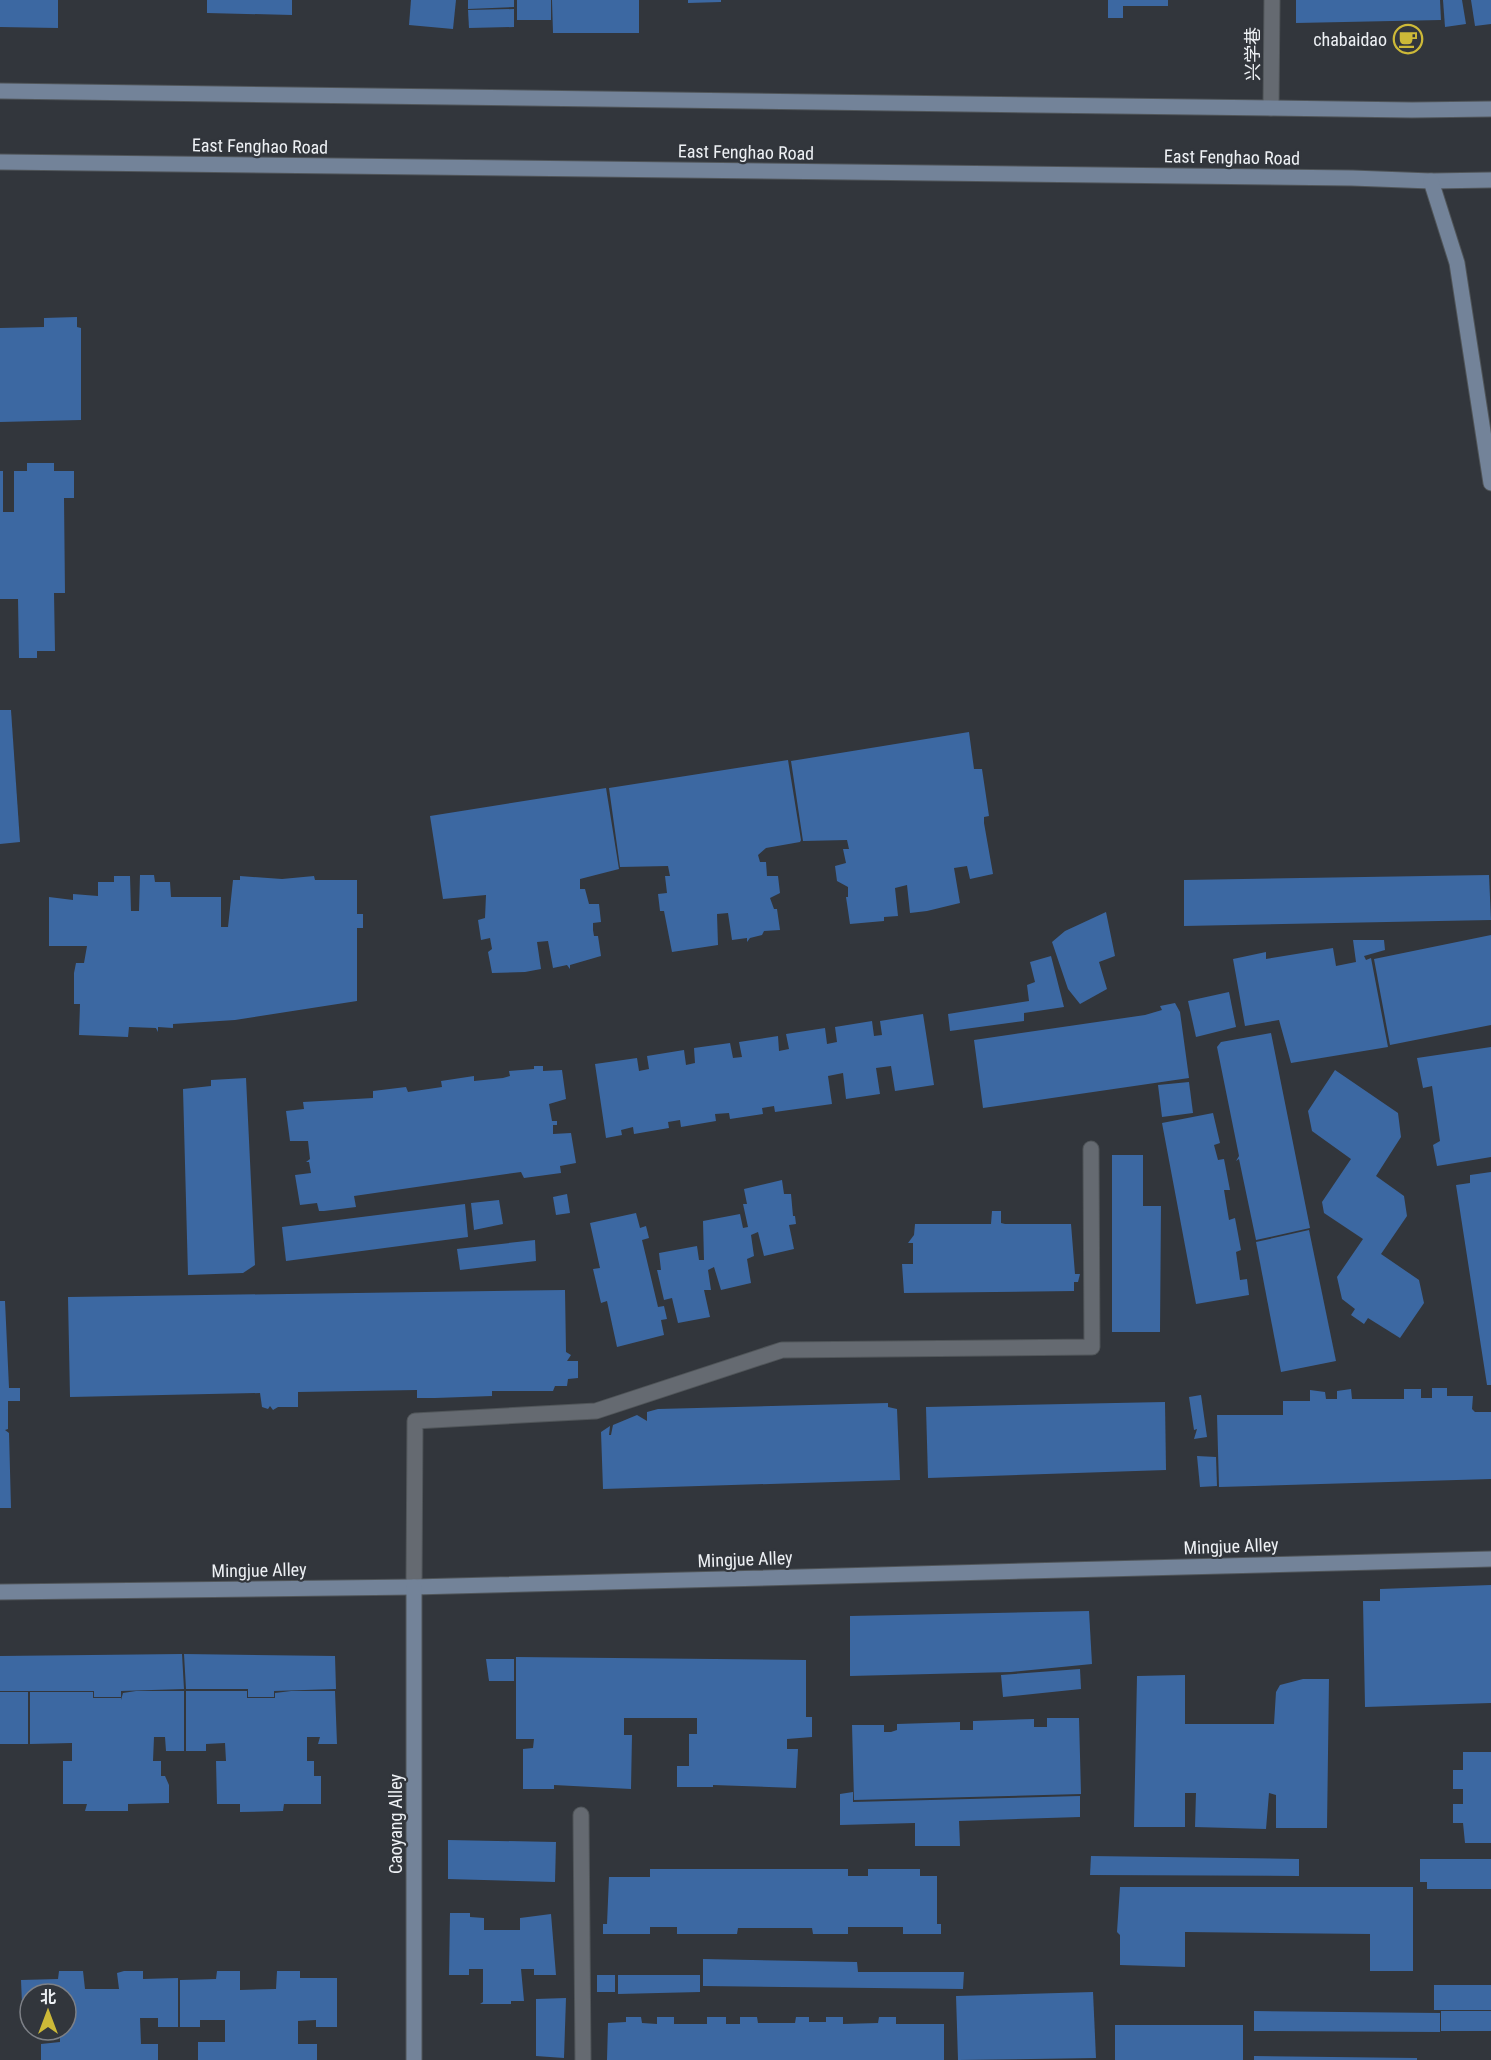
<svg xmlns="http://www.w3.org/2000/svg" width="1491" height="2060" viewBox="0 0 1491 2060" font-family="'Roboto Condensed','Noto Sans SC',sans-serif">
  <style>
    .building { fill: #3c68a2 }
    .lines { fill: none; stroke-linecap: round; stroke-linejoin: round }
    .lane-casing { stroke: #505559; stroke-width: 17 }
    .street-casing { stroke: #505559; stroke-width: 17 }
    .secondary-casing { stroke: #505559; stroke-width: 17 }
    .lane { stroke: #656a71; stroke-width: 15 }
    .street { stroke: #656a71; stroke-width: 15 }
    .secondary { stroke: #738399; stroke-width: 15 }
    .labels { text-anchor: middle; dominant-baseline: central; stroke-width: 4.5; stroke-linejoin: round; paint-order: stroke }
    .poi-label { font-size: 18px; fill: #edf0f4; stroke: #32363c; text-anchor: end }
    .street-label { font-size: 18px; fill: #edf0f4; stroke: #32363c }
  </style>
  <rect width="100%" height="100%" fill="#32363c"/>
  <!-- building -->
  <g class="building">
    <polygon points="0,0 58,0 58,28 0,27"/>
    <polygon points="207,0 292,0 292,15 207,13"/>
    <polygon points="411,0 456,0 453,29 409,25"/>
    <polygon points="468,0 514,0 514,7 468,9"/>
    <rect x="517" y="0" width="34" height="20"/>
    <polygon points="552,0 639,0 639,33 553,33"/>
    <polygon points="688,0 721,0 721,2 688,3"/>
    <polygon points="1108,0 1168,0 1168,6 1123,6 1123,18 1108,18"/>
    <polygon points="1296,0 1440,0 1441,20 1296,23"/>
    <polygon points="1443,0 1462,0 1466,24 1445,27"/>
    <polygon points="1471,0 1491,0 1491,24 1475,26"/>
    <polygon points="514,9 514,27 469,28 468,10"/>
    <polygon points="77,317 77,327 81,328 81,420 0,422 0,328 44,327 44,318"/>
    <polygon points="27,463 54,463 54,471 74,471 74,498 64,498 65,593 54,593 55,651 37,651 37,658 19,658 18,599 0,599 0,471 3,471 3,512 14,512 14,471 27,471"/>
    <polygon points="0,710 11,710 20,842 0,844"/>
    <polygon points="969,732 974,769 982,769 989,816 984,817 984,823 993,874 970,879 967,866 954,868 960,903 927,911 910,913 907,885 895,888 898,916 884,917 884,921 850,924 846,897 848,897 848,887 837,881 835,866 846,863 843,849 849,849 847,840 803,841 791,761"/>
    <polygon points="788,760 801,840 800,842 766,848 758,855 760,862 766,862 767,876 778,876 780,893 770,898 774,909 777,909 780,930 764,931 762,935 750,938 747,942 747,938 732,940 728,913 717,914 718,945 672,952 664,911 660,911 658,894 667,893 665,876 670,876 668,866 620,867 609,788"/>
    <polygon points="606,788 619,869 580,879 580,889 585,889 589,904 599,904 601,922 593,923 593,930 594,936 598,936 601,956 570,965 570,969 567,965 553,968 548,941 537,942 541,969 525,972 492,973 488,952 492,949 490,938 481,940 478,920 485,918 486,895 443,899 430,816"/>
    <polygon points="140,875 154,875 155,882 170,882 171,897 221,897 221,927 228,927 233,880 240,880 240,876 282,879 314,876 315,880 357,880 357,914 363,914 363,928 357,928 357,1001 235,1020 173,1024 173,1028 158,1027 158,1032 156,1028 129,1027 128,1037 79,1035 80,1004 74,1004 74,973 76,963 84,963 87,946 49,946 49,897 73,900 73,894 98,896 98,882 114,882 114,876 130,876 131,911 139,911"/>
    <polygon points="1489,875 1491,920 1184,926 1184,880"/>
    <polygon points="1106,912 1115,956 1099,962 1107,989 1080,1004 1068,989 1052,942 1065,931"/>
    <polygon points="1491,935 1491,1025 1390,1045 1374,959"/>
    <polygon points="1353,940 1384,940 1385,950 1364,956 1366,960 1371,958 1388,1047 1291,1063 1279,1020 1245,1026 1233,959 1266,952 1266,959 1333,948 1336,966 1356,962"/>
    <polygon points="1051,956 1064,1007 1024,1013 1024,1021 950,1031 948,1014 1029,1001 1027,985 1035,982 1030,962"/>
    <polygon points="1229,992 1236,1027 1196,1037 1188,1001"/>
    <polygon points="1175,1003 1180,1012 1189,1078 983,1108 974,1040 1145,1015 1162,1010 1160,1006"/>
    <polygon points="923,1014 934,1085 895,1091 891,1066 876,1068 880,1094 846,1099 843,1073 828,1076 832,1104 775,1112 774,1106 762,1108 763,1114 730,1119 729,1113 715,1114 716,1121 681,1127 680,1120 668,1122 669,1128 634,1134 633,1127 621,1130 622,1135 606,1138 595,1064 637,1058 639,1071 649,1069 647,1056 684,1050 686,1065 695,1063 694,1048 730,1043 733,1058 742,1057 739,1042 778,1036 779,1051 789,1049 786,1034 825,1028 827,1044 837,1042 835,1027 872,1021 874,1036 882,1035 880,1021"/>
    <polygon points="1271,1033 1310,1228 1256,1240 1239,1159 1236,1161 1239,1156 1217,1047 1221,1042"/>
    <polygon points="1491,1047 1491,1157 1437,1166 1433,1145 1440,1141 1432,1086 1423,1088 1417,1058"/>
    <polygon points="534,1066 543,1066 543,1071 562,1070 566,1099 549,1104 552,1121 557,1121 557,1125 553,1125 553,1134 571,1133 576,1163 560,1166 561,1173 524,1178 521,1172 354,1196 356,1207 324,1211 319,1211 317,1203 300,1205 295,1175 311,1173 309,1162 306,1162 310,1159 308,1141 290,1141 286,1111 304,1109 303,1102 373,1098 373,1091 406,1087 408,1092 442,1087 441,1081 474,1076 474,1081 503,1078 510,1076 509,1071 534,1069"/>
    <polygon points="1335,1070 1398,1113 1401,1137 1376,1176 1404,1196 1407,1216 1381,1254 1419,1280 1424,1303 1400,1338 1368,1318 1364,1324 1351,1315 1355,1309 1342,1299 1337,1277 1363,1239 1324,1213 1322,1202 1351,1159 1312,1131 1308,1111"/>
    <polygon points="246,1078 255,1265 243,1273 188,1275 183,1089 211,1086 211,1080"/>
    <polygon points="1189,1082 1193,1113 1162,1117 1158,1085"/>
    <polygon points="1213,1113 1220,1143 1214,1145 1218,1160 1224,1159 1230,1190 1224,1190 1229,1220 1235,1218 1241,1250 1236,1252 1240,1280 1247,1279 1249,1295 1196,1304 1162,1123"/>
    <polygon points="1112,1155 1143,1155 1143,1206 1161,1206 1160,1332 1112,1332"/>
    <polygon points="1491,1172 1491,1385 1487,1385 1456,1185 1470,1183 1470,1175"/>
    <polygon points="782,1180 784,1194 791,1194 793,1216 795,1216 796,1224 789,1225 794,1249 764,1256 758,1232 751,1235 754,1256 747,1259 751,1283 721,1290 714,1267 708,1270 711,1290 704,1290 710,1317 678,1323 672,1298 664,1300 657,1270 661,1270 659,1253 697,1246 699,1260 704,1260 703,1221 740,1214 743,1228 748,1227 743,1204 747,1204 744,1189"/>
    <polygon points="567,1194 570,1213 556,1215 553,1197"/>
    <polygon points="499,1200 503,1224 474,1230 471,1203"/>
    <polygon points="465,1204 468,1237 286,1261 282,1227"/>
    <polygon points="992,1211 1001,1211 1001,1223 1005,1224 1071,1224 1075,1274 1080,1274 1078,1282 1074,1282 1074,1291 904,1293 902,1264 913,1264 913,1243 908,1243 914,1235 915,1224 991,1224"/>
    <polygon points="636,1213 640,1228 646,1226 649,1238 642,1240 658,1307 664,1306 667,1319 661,1320 664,1335 617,1347 607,1301 601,1303 593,1269 600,1268 590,1223"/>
    <polygon points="1309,1230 1336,1361 1281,1372 1256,1242"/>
    <polygon points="535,1240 536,1261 460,1270 457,1249"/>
    <polygon points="565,1290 566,1352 571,1355 567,1361 578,1361 578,1378 568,1379 567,1386 555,1386 553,1391 492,1391 492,1396 435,1398 417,1398 417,1390 298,1392 298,1407 278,1407 273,1410 270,1406 268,1409 262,1407 260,1393 70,1397 68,1297"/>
    <polygon points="0,1301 5,1301 9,1388 20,1388 20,1401 8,1401 8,1429 5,1430 9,1433 11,1508 0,1508"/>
    <polygon points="1432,1388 1447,1388 1447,1396 1473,1396 1472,1409 1475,1412 1491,1412 1491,1479 1219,1487 1217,1415 1283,1415 1283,1401 1310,1401 1310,1390 1325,1392 1326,1399 1337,1399 1337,1391 1351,1389 1352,1399 1404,1399 1404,1389 1421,1389 1421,1398 1432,1398"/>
    <polygon points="1201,1395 1207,1437 1194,1439 1197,1429 1194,1430 1189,1397"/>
    <polygon points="1165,1402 1166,1470 928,1478 926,1407"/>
    <polygon points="888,1403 888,1407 897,1409 900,1480 603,1489 601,1432 610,1426 609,1435 611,1435 613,1425 637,1415 647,1421 647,1412 658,1409"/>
    <polygon points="1197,1456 1216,1457 1217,1486 1200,1487"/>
    <polygon points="1491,1585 1491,1703 1365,1707 1363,1601 1380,1601 1380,1589"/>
    <polygon points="1089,1611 1092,1664 1011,1672 850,1676 850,1616"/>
    <polygon points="182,1654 184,1689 121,1691 121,1697 94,1697 94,1691 0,1691 0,1656"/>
    <polygon points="184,1654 335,1656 336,1689 274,1691 274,1697 248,1697 248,1689 186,1689"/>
    <polygon points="516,1657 806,1660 806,1717 812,1717 812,1737 787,1739 787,1749 798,1749 796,1788 713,1785 713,1787 677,1787 677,1766 689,1766 689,1734 697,1734 697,1718 624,1718 624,1735 632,1735 631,1789 554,1785 554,1789 523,1789 523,1749 533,1748 534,1739 516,1739"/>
    <polygon points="486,1659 514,1659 514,1681 489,1681"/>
    <polygon points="1080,1669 1081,1689 1003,1697 1001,1675"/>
    <polygon points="1185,1675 1185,1724 1274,1724 1276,1692 1280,1685 1303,1679 1329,1679 1327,1828 1276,1828 1276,1795 1269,1793 1266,1829 1195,1827 1196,1793 1185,1793 1185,1827 1134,1827 1137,1676"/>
    <polygon points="136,1691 184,1691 184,1751 166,1751 165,1737 154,1737 153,1761 161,1761 161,1776 165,1776 169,1785 169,1803 128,1804 128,1811 85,1811 87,1804 63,1804 63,1761 72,1761 72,1743 30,1744 30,1692 93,1692 93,1698 121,1698 121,1700 123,1693"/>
    <polygon points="186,1691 247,1691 247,1698 275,1698 275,1693 291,1691 335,1691 337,1744 318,1744 320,1737 307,1737 307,1761 314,1761 314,1776 321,1776 321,1804 284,1804 283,1811 240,1812 240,1804 217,1804 216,1761 226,1761 225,1743 206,1744 206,1751 186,1751"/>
    <rect x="0" y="1692" width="28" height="52"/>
    <polygon points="1047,1718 1079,1718 1081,1794 854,1800 852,1725 884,1725 884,1732 891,1732 897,1730 897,1724 960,1722 960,1730 973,1730 973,1721 1034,1719 1034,1727 1047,1727"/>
    <polygon points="1463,1752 1491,1752 1491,1843 1465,1843 1463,1823 1453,1823 1453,1804 1463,1804 1463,1789 1453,1789 1453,1770 1463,1770"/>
    <polygon points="853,1792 853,1802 1080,1796 1080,1817 959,1821 960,1846 915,1846 915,1823 840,1825 840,1794"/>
    <polygon points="448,1840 556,1842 555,1882 448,1879"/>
    <polygon points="1091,1856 1299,1859 1299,1876 1090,1875"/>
    <polygon points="1420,1859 1491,1859 1491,1889 1427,1889 1427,1882 1420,1882"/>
    <polygon points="650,1869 848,1869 848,1876 868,1876 868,1869 920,1869 920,1876 937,1876 937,1924 941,1924 941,1934 903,1934 903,1927 848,1927 848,1934 813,1934 812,1928 738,1928 737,1934 677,1934 677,1927 650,1927 650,1934 603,1934 603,1924 607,1924 609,1877 650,1877"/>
    <polygon points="1120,1887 1413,1887 1413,1971 1370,1971 1370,1934 1185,1932 1185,1967 1120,1965 1120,1935 1117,1932"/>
    <polygon points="450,1913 470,1913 470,1917 484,1918 484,1930 520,1930 520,1918 551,1914 556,1975 534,1975 534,1969 521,1969 524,2001 511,2001 511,2004 480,2004 483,2002 483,1969 469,1969 469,1975 449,1975"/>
    <polygon points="703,1959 857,1962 858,1972 964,1972 963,1989 703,1986"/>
    <polygon points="59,1971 83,1971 85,1989 119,1989 117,1973 124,1971 143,1971 143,1979 178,1978 178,2027 158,2027 158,2018 140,2018 141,2044 158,2044 158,2060 41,2060 41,2044 60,2042 60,2030 66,2030 66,1994 30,1994 30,2027 23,2027 21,1980 58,1979"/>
    <polygon points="217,1971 240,1971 240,1990 276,1989 277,1971 300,1971 300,1978 337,1978 337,2027 316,2027 316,2020 298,2021 298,2044 317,2044 317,2060 198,2060 198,2042 225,2042 225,2020 200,2020 200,2027 180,2027 180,1980 216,1979"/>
    <rect x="597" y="1975" width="18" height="17"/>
    <polygon points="618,1975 700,1975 700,1992 618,1994"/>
    <rect x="1434" y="1985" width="57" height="25"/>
    <polygon points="1093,1992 1096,2058 958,2060 956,1996"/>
    <polygon points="566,1998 564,2058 536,2056 536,1999"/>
    <polygon points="1254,2011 1440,2013 1440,2032 1254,2031"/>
    <rect x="1441" y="2011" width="50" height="20"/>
    <polygon points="626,2017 641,2017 642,2023 657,2024 657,2017 674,2017 674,2024 707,2024 707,2017 726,2017 726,2024 740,2024 740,2017 757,2017 758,2023 795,2023 796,2017 809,2017 809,2022 826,2022 826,2017 843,2017 843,2024 878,2023 879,2017 896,2017 896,2024 944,2024 944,2060 607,2060 608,2023 626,2022"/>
    <rect x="1115" y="2025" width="128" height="35"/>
    <polygon points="1254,2056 1417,2058 1417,2060 1254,2060"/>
  </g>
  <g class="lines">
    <!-- lane casing -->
    <g class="lane-casing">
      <polyline id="lane" points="1271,108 1272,0"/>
    </g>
    <!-- street casing -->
    <g class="street-casing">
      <g id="street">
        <polyline points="414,1587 415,1421 596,1411 782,1350 1092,1347 1091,1149"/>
        <polyline points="581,1815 583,2060"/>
      </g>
    </g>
    <!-- secondary casing -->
    <g class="secondary-casing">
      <g id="secondary">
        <polyline points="0,91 1412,110 1491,109"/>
        <polyline points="0,162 1352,178 1431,181 1491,180"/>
        <polyline points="1431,181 1457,263 1491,483"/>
        <polyline points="0,1592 414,1587 1491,1559"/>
        <polyline points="414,2060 414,1587"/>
      </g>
    </g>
    <!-- lane -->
    <use href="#lane" class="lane"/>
    <!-- street -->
    <use href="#street" class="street"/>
    <!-- secondary -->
    <use href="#secondary" class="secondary"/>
  </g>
  <!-- icons -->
  <defs>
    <g id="cafe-ring" transform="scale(1.5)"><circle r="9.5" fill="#32363c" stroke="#cdb938" stroke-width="1.5"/><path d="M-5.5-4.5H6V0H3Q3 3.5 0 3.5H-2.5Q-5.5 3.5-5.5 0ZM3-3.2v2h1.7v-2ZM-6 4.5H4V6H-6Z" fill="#cdb938"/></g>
  </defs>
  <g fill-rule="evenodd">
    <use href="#cafe-ring" x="1408" y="39"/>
  </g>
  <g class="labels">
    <!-- poi labels -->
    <g class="poi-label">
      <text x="1387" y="39">chabaidao</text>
    </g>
    <!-- street labels -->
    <g class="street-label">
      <text transform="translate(1252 54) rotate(-90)">兴学巷</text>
      <text transform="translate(260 146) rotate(1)">East Fenghao Road</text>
      <text transform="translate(746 152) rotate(1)">East Fenghao Road</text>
      <text transform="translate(1232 157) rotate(1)">East Fenghao Road</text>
      <text transform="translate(1231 1546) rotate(-2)">Mingjue Alley</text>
      <text transform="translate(745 1559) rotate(-2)">Mingjue Alley</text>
      <text transform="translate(259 1570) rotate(-1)">Mingjue Alley</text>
      <text transform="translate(395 1824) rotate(-90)">Caoyang Alley</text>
    </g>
  </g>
  <!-- north arrow -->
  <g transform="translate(48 2012)"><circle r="28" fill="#32363c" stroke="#7d8086" stroke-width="1.5"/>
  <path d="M0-4.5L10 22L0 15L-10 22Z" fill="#cdb938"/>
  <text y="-9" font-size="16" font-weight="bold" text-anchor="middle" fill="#edf0f4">北</text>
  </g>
</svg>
